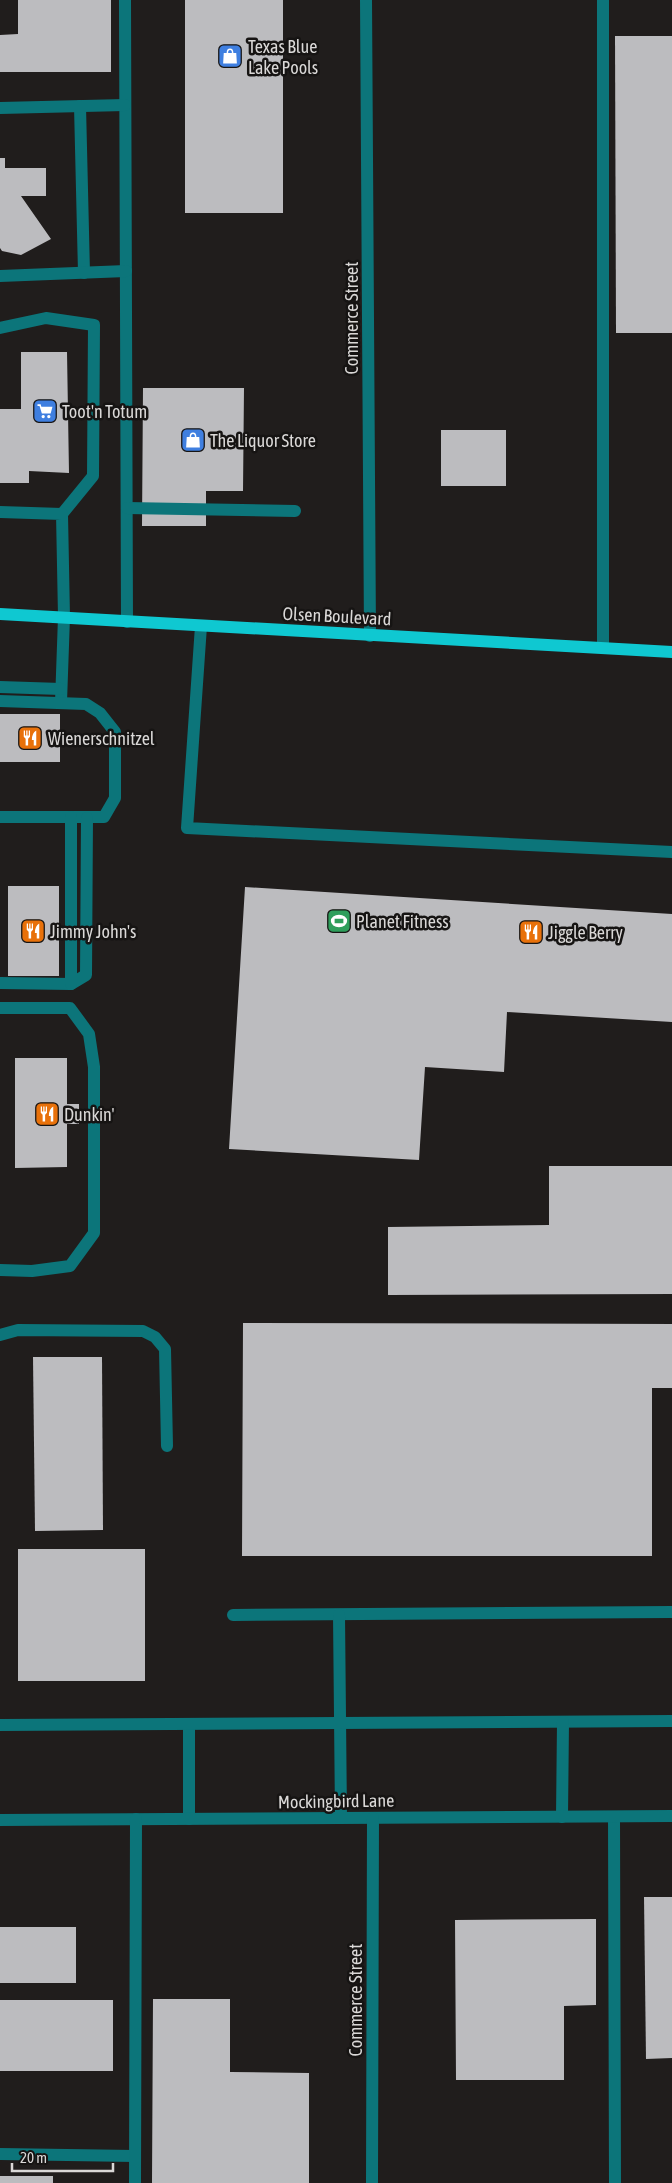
<svg xmlns="http://www.w3.org/2000/svg" width="672" height="2183" viewBox="0 0 672 2183" font-family="'Asap Condensed',sans-serif">
  <style>
    .building { fill: #bcbcbf }
    .lines { fill: none; stroke-linecap: round; stroke-linejoin: round }
    .minor { stroke: #0c757a; stroke-width: 12 }
    .major { stroke: #0fc8d1; stroke-width: 12 }
    .labels { text-anchor: middle; dominant-baseline: central; stroke-width: 5; stroke-linejoin: round; paint-order: stroke }
    .poi-label { font-size: 18px; fill: #dad8d7; stroke: #161413; text-anchor: start }
    .street-label { font-size: 18px; fill: #dad8d7; stroke: #161413 }
  </style>
  <rect width="100%" height="100%" fill="#201d1c"/>
  <!-- building -->
  <g class="building">
    <polygon points="18,0 111,0 111,72 0,72 0,35 18,34"/>
    <rect x="185" y="0" width="98" height="213"/>
    <polygon points="615,36 672,36 672,333 616,333"/>
    <polygon points="0,158 5,158 5,168 46,168 46,196 21,196 51,239 21,255 2,251 0,248"/>
    <polygon points="21,352 67,352 69,473 29,471 29,483 0,483 0,409 21,409"/>
    <polygon points="143,388 244,388 243,491 206,491 206,526 142,526"/>
    <rect x="441" y="430" width="65" height="56"/>
    <rect x="0" y="714" width="60" height="48"/>
    <rect x="8" y="886" width="51" height="90"/>
    <polygon points="245,887 672,914 672,1022 507,1012 504,1072 425,1067 419,1160 229,1149"/>
    <polygon points="15,1058 67,1058 67,1104 79,1104 79,1124 67,1124 67,1167 15,1168"/>
    <polygon points="549,1166 672,1166 672,1294 388,1295 388,1227 549,1225"/>
    <polygon points="243,1323 672,1324 672,1388 652,1388 652,1556 242,1556"/>
    <polygon points="33,1357 102,1357 103,1530 35,1531"/>
    <rect x="18" y="1549" width="127" height="132"/>
    <polygon points="644,1897 672,1897 672,2058 646,2059"/>
    <polygon points="596,1919 596,2005 564,2006 564,2080 456,2080 455,1920"/>
    <rect x="0" y="1927" width="76" height="56"/>
    <polygon points="153,1999 230,1999 230,2072 309,2073 309,2183 152,2183"/>
    <rect x="0" y="2000" width="113" height="71"/>
    <rect x="0" y="2176" width="53" height="7"/>
  </g>
  <g class="lines">
    <!-- minor -->
    <g class="minor">
      <polyline points="125,0 127,622"/>
      <polyline points="366,0 370,636"/>
      <polyline points="603,0 603,648"/>
      <polyline points="80,106 84,273"/>
      <polyline points="0,108 125,105"/>
      <polyline points="0,276 126,271"/>
      <polyline points="0,328 46,318 94,325 93,476 62,514"/>
      <polyline points="127,508 295,511"/>
      <polyline points="0,512 62,514 64,617 61,702"/>
      <polyline points="201,626 187,828 672,852"/>
      <polyline points="0,687 61,689"/>
      <polyline points="0,701 86,704 100,713 115,732 115,798 104,817 0,817"/>
      <polyline points="0,983 71,984 86,975 87,818"/>
      <polyline points="71,984 71,817"/>
      <polyline points="0,1008 70,1008 89,1034 94,1067 94,1233 70,1266 32,1271 0,1270"/>
      <polyline points="0,1335 18,1330 143,1331 155,1337 165,1349 167,1446"/>
      <polyline points="233,1615 672,1612"/>
      <polyline points="339,1615 341,1818"/>
      <polyline points="189,1724 189,1819"/>
      <polyline points="0,1725 672,1721"/>
      <polyline points="562,1817 563,1722"/>
      <polyline points="614,1817 615,2183"/>
      <polyline points="0,1820 672,1816"/>
      <polyline points="0,2154 135,2156"/>
      <polyline points="135,2183 136,1819"/>
      <polyline points="372,2183 373,1818"/>
    </g>
    <!-- major -->
    <polyline class="major" points="0,614 672,652"/>
  </g>
  <!-- icons -->
  <defs>
    <g id="shop-square" transform="scale(1.25)"><rect x="-9" y="-9" width="18" height="18" rx="4" fill="#3f7fe0" stroke="#161413"/><path d="M-5-2.5h2.3a2.7 3.5 0 0 1 5.4 0H5L5.5 6h-11ZM-1.5-2.5h3a1.5 2.3 0 0 0-3 0Z" fill="#fff"/></g>
    <g id="supermarket-square" transform="scale(1.25)"><rect x="-9" y="-9" width="18" height="18" rx="4" fill="#3f7fe0" stroke="#161413"/><path d="M-6-5.5h2.5l.6 2H6L4.5 2H-2.5L-4.4-4H-6ZM-1.5 3.2a1.3 1.3 0 1 0 .1 0ZM3 3.2a1.3 1.3 0 1 0 .1 0Z" fill="#fff"/></g>
    <g id="restaurant-square" transform="scale(1.25)"><rect x="-9" y="-9" width="18" height="18" rx="4" fill="#e8710a" stroke="#161413"/><path d="M-5-6h1v4h1v-4h1v4h1v-4h1v5L-1.5 .5V6h-2V.5L-5-1ZM5-6V6H3V1.5H1.5Q1.5-4 5-6Z" fill="#fff"/></g>
    <g id="stadium-square" transform="scale(1.25)"><rect x="-9" y="-9" width="18" height="18" rx="4" fill="#2e9e5b" stroke="#161413"/><path d="M0-5a6.5 5 0 1 0 0 10a6.5 5 0 1 0 0-10ZM-3.5-1.8h7v3.6h-7Z" fill="#fff"/></g>
  </defs>
  <g fill-rule="evenodd">
    <use href="#shop-square" x="230" y="56"/>
    <use href="#supermarket-square" x="45" y="411"/>
    <use href="#shop-square" x="193" y="440"/>
    <use href="#restaurant-square" x="30" y="738"/>
    <use href="#stadium-square" x="339" y="921"/>
    <use href="#restaurant-square" x="33" y="931"/>
    <use href="#restaurant-square" x="531" y="932"/>
    <use href="#restaurant-square" x="47" y="1114"/>
  </g>
  <g class="labels">
    <!-- poi labels -->
    <g class="poi-label">
      <text x="248" y="46">Texas Blue<tspan x="248" dy="21">Lake Pools</tspan></text>
      <text x="62" y="411">Toot'n Totum</text>
      <text x="210" y="440">The Liquor Store</text>
      <text x="48" y="738">Wienerschnitzel</text>
      <text x="356" y="921">Planet Fitness</text>
      <text x="50" y="931">Jimmy John's</text>
      <text x="548" y="932">Jiggle Berry</text>
      <text x="64" y="1114">Dunkin'</text>
    </g>
    <!-- street labels -->
    <g class="street-label">
      <text transform="translate(351 318) rotate(-90)">Commerce Street</text>
      <text transform="translate(337 616) rotate(3)">Olsen Boulevard</text>
      <text transform="translate(336 1801) rotate(-1)">Mockingbird Lane</text>
      <text transform="translate(355 2000) rotate(-90)">Commerce Street</text>
    </g>
  </g>
  <!-- scale -->
  <path d="M12 2163v8h101v-8" fill="none" stroke="#dad8d7" stroke-width="2.5"/>
  <text x="20" y="2163" font-size="15" fill="#dad8d7" stroke="#161413" stroke-width="4" paint-order="stroke">20 m</text>
</svg>
